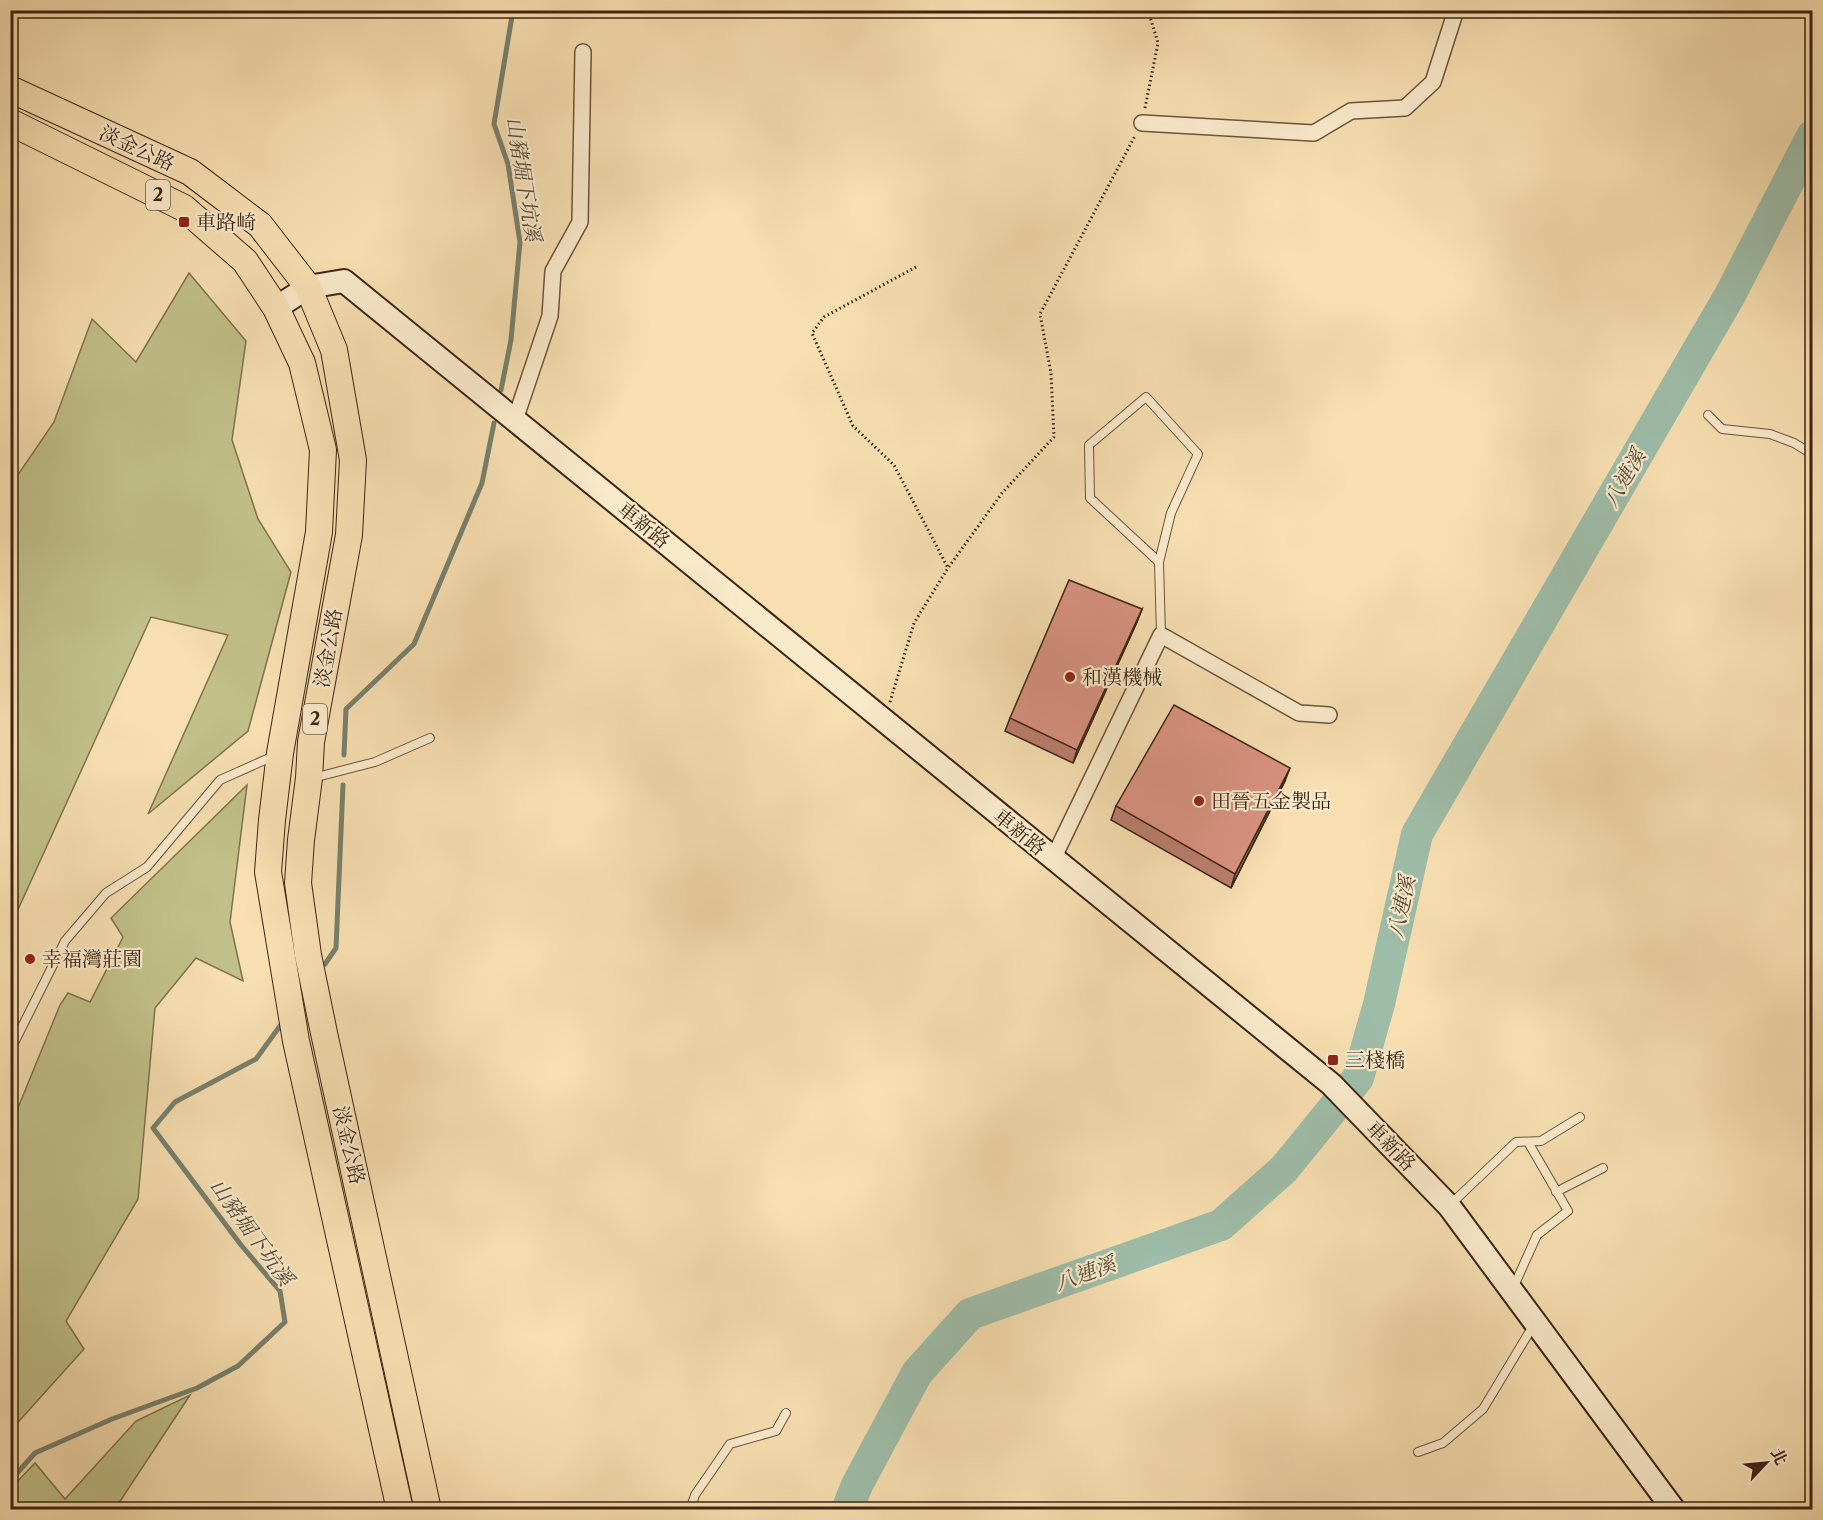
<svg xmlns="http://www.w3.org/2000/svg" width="1823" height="1520" viewBox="0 0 1823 1520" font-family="'Libre Caslon Text','Noto Serif TC',serif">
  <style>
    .green { fill: #c1c088; stroke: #80724e; stroke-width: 1.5 }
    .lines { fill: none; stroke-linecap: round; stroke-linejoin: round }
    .stream { stroke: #78806d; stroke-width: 5 }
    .river { stroke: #9ebda9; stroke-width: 32 }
    .lane-casing { stroke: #6c533a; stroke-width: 10 }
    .street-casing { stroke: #6c533a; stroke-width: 18 }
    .secondary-casing { stroke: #3e2413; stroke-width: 26 }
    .primary-casing { stroke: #3e2413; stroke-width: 28 }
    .path { stroke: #3e2413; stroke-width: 3; stroke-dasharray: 1.5 3; stroke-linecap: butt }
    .lane { stroke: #faeacc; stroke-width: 8 }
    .street { stroke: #faeacc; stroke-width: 15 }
    .secondary { stroke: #faeacc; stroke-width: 22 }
    .primary { stroke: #f7dfb1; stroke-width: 26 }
    .wall { fill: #bb7e70; stroke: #3e2413; stroke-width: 1.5 }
    .shaded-wall { fill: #98675b; stroke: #3e2413; stroke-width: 1.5 }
    .building { fill: #d99382; stroke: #3e2413; stroke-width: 1.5 }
    .poi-dot { fill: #8f2418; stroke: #faeacc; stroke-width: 2 }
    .labels { text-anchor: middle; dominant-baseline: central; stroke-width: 4.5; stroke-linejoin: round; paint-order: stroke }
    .shield { fill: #faeacc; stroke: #765f4a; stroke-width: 1.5 }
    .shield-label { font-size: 18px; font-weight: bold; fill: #3e2413 }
    .street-label { font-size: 20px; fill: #3e2413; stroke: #faeacc }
    .poi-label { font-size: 20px; fill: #3e2413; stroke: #faeacc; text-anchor: start }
    .water-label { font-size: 21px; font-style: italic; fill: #564a38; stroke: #faeacc }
  </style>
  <rect width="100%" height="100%" fill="#f7dfb1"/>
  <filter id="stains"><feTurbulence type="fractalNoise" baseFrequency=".00333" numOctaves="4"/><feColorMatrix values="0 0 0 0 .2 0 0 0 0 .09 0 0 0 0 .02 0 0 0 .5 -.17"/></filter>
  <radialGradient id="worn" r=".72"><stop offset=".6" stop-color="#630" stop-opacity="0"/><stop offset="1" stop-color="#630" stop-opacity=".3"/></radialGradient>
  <!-- green -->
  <g class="green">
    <polygon points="189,273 246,341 232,440 258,519 291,572 248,731 148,814 228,635 151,617 11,925 11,485 54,422 92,319 136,362"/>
    <polygon points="247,785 230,922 243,981 196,958 155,1008 138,1199 66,1321 84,1349 11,1430 11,1125 60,1005 68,993 90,1002 123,937 111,918"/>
    <polygon points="190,1395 115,1509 11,1509 11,1484 14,1485 35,1463 65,1499 136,1421"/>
  </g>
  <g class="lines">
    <!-- stream -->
    <g class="stream">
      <polyline points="501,390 511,340 520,242 508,164 494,124 513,10"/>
      <polyline points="344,755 346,709 414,644 482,483 494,423"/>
      <polyline points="325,964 336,948 343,785"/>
      <polyline points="10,1481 35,1453 112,1419 197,1388 238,1366 285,1322 280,1291 241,1245 153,1128 175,1102 256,1059 280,1026"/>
    </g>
    <!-- river -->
    <polyline class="river" points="847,1510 857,1485 917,1373 970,1314 1221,1225 1284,1169 1358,1078 1379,1004 1417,834 1730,295 1812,136"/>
    <!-- lane casing -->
    <g class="lane-casing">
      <g id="lane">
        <polyline points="1708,415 1722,429 1770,434 1794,443 1812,454"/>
        <polyline points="1159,562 1090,498 1089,445 1146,397 1198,454 1171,513 1159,562 1161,635"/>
        <polyline points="313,778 375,762 430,738"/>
        <polyline points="10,1051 65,941 106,893 147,867 220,780 276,755"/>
        <polyline points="1556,1192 1603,1168"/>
        <polyline points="1451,1204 1516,1142 1541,1141 1580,1117"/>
        <polyline points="1514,1286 1537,1235 1568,1211 1528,1142"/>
        <polyline points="1418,1452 1443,1443 1483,1409 1533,1326"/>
        <polyline points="690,1510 695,1495 730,1444 776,1431 786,1413"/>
      </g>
    </g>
    <!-- street casing -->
    <g class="street-casing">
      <g id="street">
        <polyline points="1142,123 1314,133 1351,111 1405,108 1433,82 1456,10"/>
        <polyline points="515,420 550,316 553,271 580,222 583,52"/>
        <polyline points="1053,859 1161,635 1299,713 1329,715"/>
      </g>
    </g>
    <!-- secondary casing -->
    <g class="secondary-casing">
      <polyline id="secondary" points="276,308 308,287 344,281 1331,1084 1449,1206 1674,1510"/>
    </g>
    <!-- primary casing -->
    <g class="primary-casing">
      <g id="primary">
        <polyline points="10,89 190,172 260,225 308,287 334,350 353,460 349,535 311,742 309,778 301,840 298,883 308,955 324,1033 428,1510"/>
        <polyline points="10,122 184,208 245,261 276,308 302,363 323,450 319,532 280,753 272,820 268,872 296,1041 400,1510"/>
      </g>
    </g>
    <!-- path -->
    <g class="path">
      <polyline points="1145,108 1158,43 1148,10"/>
      <polyline points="916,267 824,317 812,333 853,426 894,465 948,568"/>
      <polyline points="890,702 914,623 948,568 1002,493 1054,437 1051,373 1040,314 1135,136"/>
    </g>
    <!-- lane -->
    <use href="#lane" class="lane"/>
    <!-- street -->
    <use href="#street" class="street"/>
    <!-- secondary -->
    <use href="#secondary" class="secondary"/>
    <!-- primary -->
    <use href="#primary" class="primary"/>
  </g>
  <!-- wall -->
  <g class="wall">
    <polygon points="1142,609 1137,622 1073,763 1005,731 1010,718"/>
    <polygon points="1285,781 1231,888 1111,820 1116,806"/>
  </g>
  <!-- shaded-wall -->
  <g class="shaded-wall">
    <polygon points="1142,609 1137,622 1073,763 1077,750"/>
    <polygon points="1290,768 1285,781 1231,888 1235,874"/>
  </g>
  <!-- building -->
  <g class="building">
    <polygon points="1069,580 1142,609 1077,750 1010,718"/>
    <polygon points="1174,705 1290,768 1235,874 1116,806"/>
  </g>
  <!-- markers -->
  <g class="poi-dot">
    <rect x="178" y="216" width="12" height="12" rx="3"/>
    <circle cx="1070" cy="677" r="6"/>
    <circle cx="1199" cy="801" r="6"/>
    <circle cx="30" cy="959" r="6"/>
    <rect x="1327" y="1054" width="12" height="12" rx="3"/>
  </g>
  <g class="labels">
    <!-- shield labels -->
    <g class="shield">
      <rect x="146" y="180" width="24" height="30" rx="4.5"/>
      <rect x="303" y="704" width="24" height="30" rx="4.5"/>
    </g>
    <g class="shield-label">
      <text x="158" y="195">2</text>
      <text x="315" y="719">2</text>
    </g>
    <!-- street labels -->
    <g class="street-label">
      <text transform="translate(137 148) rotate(25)">淡金公路</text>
      <text transform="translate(644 525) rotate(39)">車新路</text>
      <text transform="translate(328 648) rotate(-80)">淡金公路</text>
      <text transform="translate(1020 832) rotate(39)">車新路</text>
      <text transform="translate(349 1145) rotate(77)">淡金公路</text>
      <text transform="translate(1391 1146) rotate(46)">車新路</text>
    </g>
    <!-- poi labels -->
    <g class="poi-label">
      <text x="196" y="222">車路崎</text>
      <text x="1082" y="677">和漢機械</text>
      <text x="1211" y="801">田晉五金製品</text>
      <text x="42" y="959">幸福灣莊園</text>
      <text x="1345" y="1060">三棧橋</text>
    </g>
    <!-- water labels -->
    <g class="water-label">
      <text transform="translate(524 179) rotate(81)">山豬堀下坑溪</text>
      <text transform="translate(1624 478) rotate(-60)">八連溪</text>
      <text transform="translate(1401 907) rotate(-78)">八連溪</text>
      <text transform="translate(252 1232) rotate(54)">山豬堀下坑溪</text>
      <text transform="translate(1085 1273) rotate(-20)">八連溪</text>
    </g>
  </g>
  <!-- margin -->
  <rect width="1823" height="1520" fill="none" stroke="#f7dfb1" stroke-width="36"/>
  <rect x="12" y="12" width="1799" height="1496" fill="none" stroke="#3e2413" stroke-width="3"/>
  <rect x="18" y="18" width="1787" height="1484" fill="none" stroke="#3e2413" stroke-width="1.5"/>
  <!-- north arrow -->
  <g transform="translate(1766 1463) rotate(64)" stroke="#faeacc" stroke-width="4.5" paint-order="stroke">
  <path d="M0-4.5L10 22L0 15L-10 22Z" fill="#3e2413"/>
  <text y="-9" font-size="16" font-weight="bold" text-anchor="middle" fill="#3e2413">北</text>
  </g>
  <rect width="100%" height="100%" filter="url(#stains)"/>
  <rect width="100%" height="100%" fill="url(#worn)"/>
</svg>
